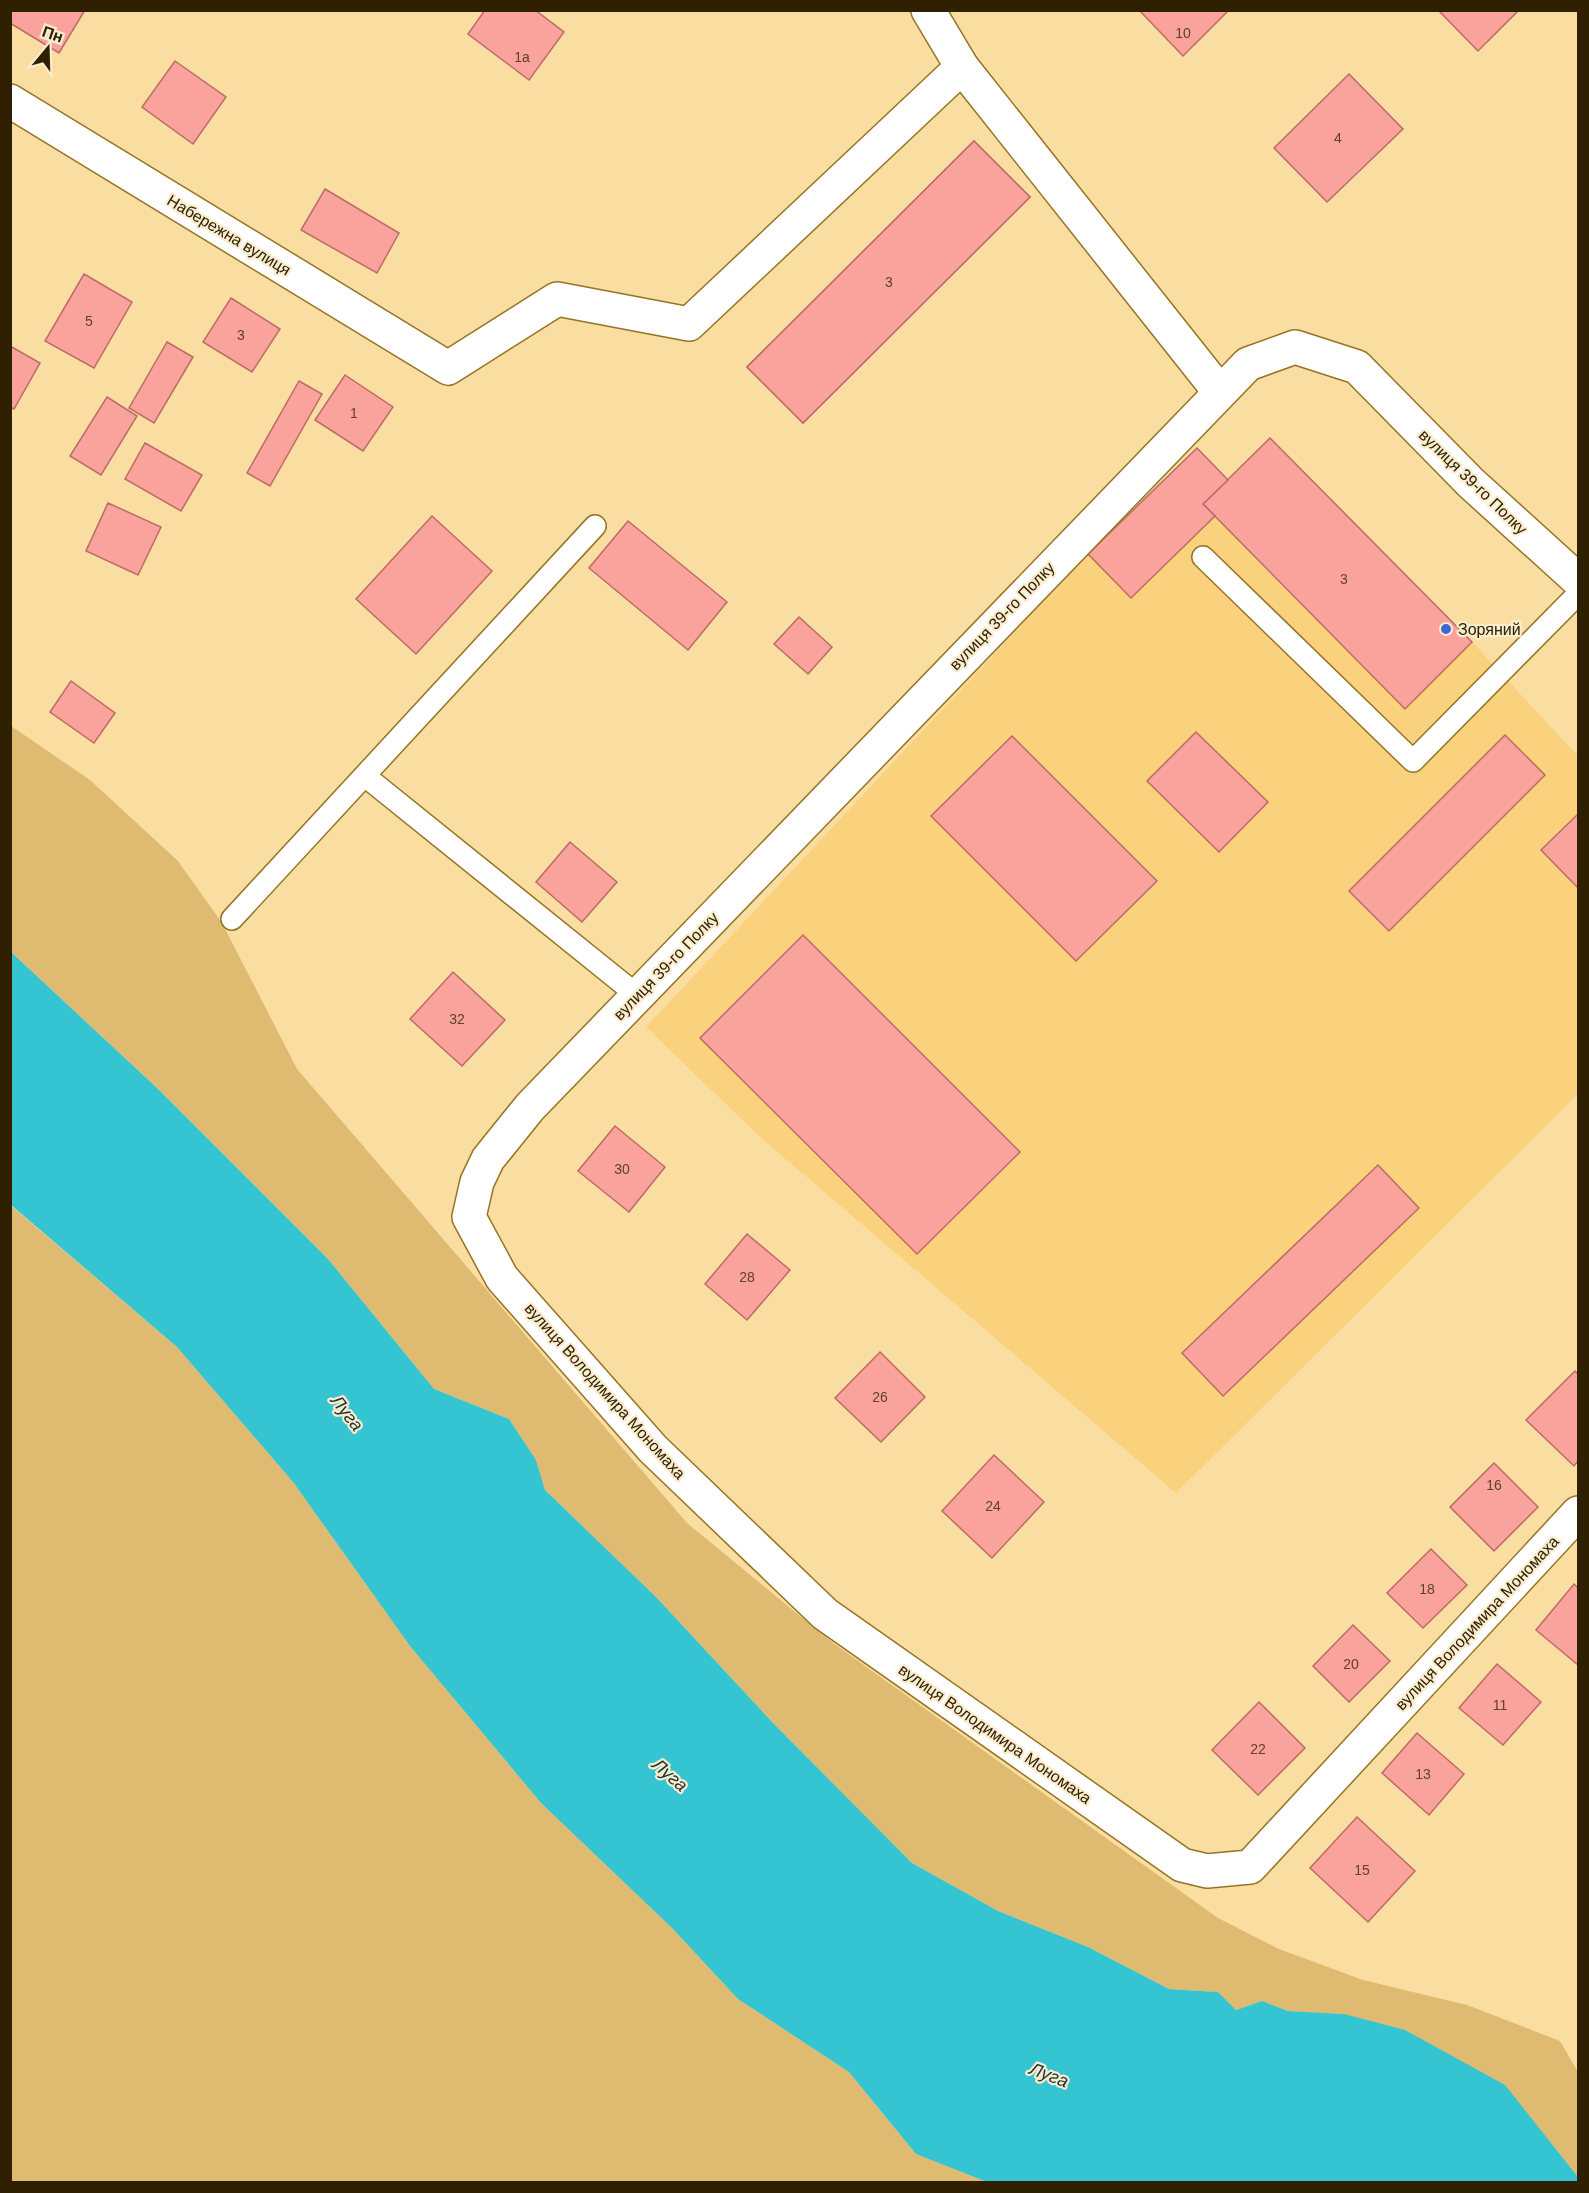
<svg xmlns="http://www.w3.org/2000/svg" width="1589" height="2193" viewBox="0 0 1589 2193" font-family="Helvetica,sans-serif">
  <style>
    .built { fill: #fad27d }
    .green { fill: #debb71 }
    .water { fill: #34c4d2 }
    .building { fill: #f9a39c; stroke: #bc6b66; stroke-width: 1.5 }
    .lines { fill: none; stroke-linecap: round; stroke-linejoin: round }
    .lane-casing { stroke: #967424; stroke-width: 24 }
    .street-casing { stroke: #967424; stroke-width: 36 }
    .lane { stroke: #fff; stroke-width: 21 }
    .street { stroke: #fff; stroke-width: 33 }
    .poi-dot { fill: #3c68d8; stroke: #faeccf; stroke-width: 2 }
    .labels { text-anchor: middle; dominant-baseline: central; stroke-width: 4.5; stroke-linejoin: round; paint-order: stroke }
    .number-label { font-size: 14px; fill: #614127 }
    .street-label { font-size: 16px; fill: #2e2000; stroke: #faeccf }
    .poi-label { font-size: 16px; fill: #2e2000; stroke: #faeccf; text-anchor: start }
    .water-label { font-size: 18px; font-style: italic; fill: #1a3134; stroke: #faeccf }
  </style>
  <rect width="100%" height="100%" fill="#fadda1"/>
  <!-- built -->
  <polygon class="built" points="1270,438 1472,642 1578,756 1578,1094 1176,1493 761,1138 646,1027 1088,554 1197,448 1228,480"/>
  <!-- green -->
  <g class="green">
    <polygon points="11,726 90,780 178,861 222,923 297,1069 687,1523 833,1643 1218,1918 1279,1949 1363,1980 1467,2005 1560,2041 1578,2072 1578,2177 1550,2142 1344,2014 1288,2011 1262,2001 1236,2010 1218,1992 1169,1989 1088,1947 998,1911 912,1863 773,1723 656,1597 545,1490 536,1460 509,1419 434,1389 328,1259 158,1089 11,952"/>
    <polygon points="10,1205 177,1347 293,1482 410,1646 541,1803 672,1928 738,1999 849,2072 916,2154 987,2182 11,2182"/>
  </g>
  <!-- water -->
  <polygon class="water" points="11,952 158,1089 328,1259 434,1389 509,1419 536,1460 545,1490 656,1597 773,1723 912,1863 998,1911 1088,1947 1169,1989 1218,1992 1236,2010 1262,2001 1288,2011 1344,2014 1405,2030 1505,2085 1578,2177 1578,2182 987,2182 916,2154 849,2072 738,1999 672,1928 541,1803 410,1646 293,1482 177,1347 11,1205"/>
  <!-- building -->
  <g class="building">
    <polygon points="11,10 85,10 59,53 10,23"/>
    <polygon points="485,10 535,10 564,32 529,80 468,34"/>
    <polygon points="1139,10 1229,10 1183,56"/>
    <polygon points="1438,10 1519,10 1478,51"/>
    <polygon points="175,61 226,97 193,144 142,107"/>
    <polygon points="1349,74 1403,129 1327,202 1274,148"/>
    <polygon points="974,141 1030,197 803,423 747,367"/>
    <polygon points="974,141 1030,197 803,423 747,367"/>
    <polygon points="325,189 399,233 377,273 301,230"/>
    <polygon points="84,274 132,302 94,368 45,341"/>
    <polygon points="231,298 280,329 252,372 203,342"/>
    <polygon points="167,342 193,357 154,423 129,408"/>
    <polygon points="10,346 40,363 14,409 10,407"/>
    <polygon points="345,375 393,407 363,451 315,420"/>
    <polygon points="299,381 322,394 270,486 247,473"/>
    <polygon points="107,397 137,416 101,475 70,456"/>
    <polygon points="1270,438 1472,642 1405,709 1203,504"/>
    <polygon points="145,443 202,475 181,511 125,479"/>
    <polygon points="1197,448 1228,480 1203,504 1215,516 1131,598 1088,554"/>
    <polygon points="108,503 161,527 138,575 86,551"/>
    <polygon points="432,516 492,571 416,654 356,599"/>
    <polygon points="628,521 727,602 688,650 589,568"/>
    <polygon points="799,617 832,647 808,674 774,644"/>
    <polygon points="71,681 115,713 94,743 50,712"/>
    <polygon points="1196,732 1268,802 1219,852 1147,781"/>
    <polygon points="1505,735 1545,775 1389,931 1349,891"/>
    <polygon points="1012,736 1157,881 1076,961 931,816"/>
    <polygon points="1578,814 1578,888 1541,850"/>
    <polygon points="570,842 617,882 582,922 536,882"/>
    <polygon points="803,935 1020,1152 917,1254 700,1038"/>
    <polygon points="453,972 505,1020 462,1066 410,1019"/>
    <polygon points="615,1126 665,1167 629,1212 578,1171"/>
    <polygon points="1378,1165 1419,1208 1223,1396 1182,1353"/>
    <polygon points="747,1234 790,1270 747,1320 705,1284"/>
    <polygon points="880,1352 925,1397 881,1442 835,1398"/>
    <polygon points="1575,1371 1578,1374 1578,1461 1574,1466 1526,1420"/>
    <polygon points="994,1455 1044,1502 992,1558 942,1511"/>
    <polygon points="1494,1463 1538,1507 1494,1551 1450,1507"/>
    <polygon points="1431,1549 1467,1585 1423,1628 1387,1593"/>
    <polygon points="1574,1584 1578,1588 1578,1665 1536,1630"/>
    <polygon points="1353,1625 1390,1661 1349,1702 1313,1666"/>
    <polygon points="1497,1664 1541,1702 1503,1745 1459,1708"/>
    <polygon points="1259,1702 1305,1748 1258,1795 1212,1750"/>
    <polygon points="1417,1733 1464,1774 1429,1815 1382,1773"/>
    <polygon points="1357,1817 1415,1871 1368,1922 1310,1868"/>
  </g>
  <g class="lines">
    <!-- lane casing -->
    <g class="lane-casing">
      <g id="lane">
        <polyline points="1203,557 1413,761 1578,594"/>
        <polyline points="365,776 637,995"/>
        <polyline points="232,919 595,526"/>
      </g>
    </g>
    <!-- street casing -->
    <g class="street-casing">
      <g id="street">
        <polyline points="928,10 962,67 1219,391"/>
        <polyline points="10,101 448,368 557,299 689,324 962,67"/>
        <polyline points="1578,580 1471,483 1357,367 1295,347 1248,364 530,1107 488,1159 477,1182 469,1217 502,1278 653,1449 825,1614 1182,1865 1207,1871 1250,1867 1578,1513"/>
      </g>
    </g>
    <!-- lane -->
    <use href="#lane" class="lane"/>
    <!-- street -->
    <use href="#street" class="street"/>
  </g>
  <!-- markers -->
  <circle class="poi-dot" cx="1446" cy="629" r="6"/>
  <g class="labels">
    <!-- number labels -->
    <g class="number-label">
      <text x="1183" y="33">10</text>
      <text x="522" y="57">1а</text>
      <text x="1338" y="138">4</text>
      <text x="889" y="282">3</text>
      <text x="89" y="321">5</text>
      <text x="241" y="335">3</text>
      <text x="354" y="413">1</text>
      <text x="1344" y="579">3</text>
      <text x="457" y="1019">32</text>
      <text x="622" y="1169">30</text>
      <text x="747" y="1277">28</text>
      <text x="880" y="1397">26</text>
      <text x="1494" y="1485">16</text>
      <text x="993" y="1506">24</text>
      <text x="1427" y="1589">18</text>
      <text x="1351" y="1664">20</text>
      <text x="1500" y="1705">11</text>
      <text x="1258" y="1749">22</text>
      <text x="1423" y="1774">13</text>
      <text x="1362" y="1870">15</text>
    </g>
    <!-- street labels -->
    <g class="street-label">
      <text transform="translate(229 235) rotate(31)">Набережна вулиця</text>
      <text transform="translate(1473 482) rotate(44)">вулиця 39-го Полку</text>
      <text transform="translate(1002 616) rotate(-46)">вулиця 39-го Полку</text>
      <text transform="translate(666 966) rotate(-46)">вулиця 39-го Полку</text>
      <text transform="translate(605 1391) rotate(48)">вулиця Володимира Мономаха</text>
      <text transform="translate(1477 1623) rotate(-47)">вулиця Володимира Мономаха</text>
      <text transform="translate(995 1734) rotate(35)">вулиця Володимира Мономаха</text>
    </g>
    <!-- poi labels -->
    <g class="poi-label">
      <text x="1458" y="629">Зоряний</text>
    </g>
    <!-- water labels -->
    <g class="water-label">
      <text transform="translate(347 1413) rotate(52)">Луга</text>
      <text transform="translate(670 1775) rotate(41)">Луга</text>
      <text transform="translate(1049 2075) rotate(21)">Луга</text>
    </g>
  </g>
  <!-- border -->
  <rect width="1589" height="2193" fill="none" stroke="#2e2000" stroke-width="24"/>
  <!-- north arrow -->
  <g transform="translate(48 48) rotate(19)" stroke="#faeccf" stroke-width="4.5" paint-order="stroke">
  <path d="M0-4.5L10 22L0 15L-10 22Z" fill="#2e2000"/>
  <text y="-9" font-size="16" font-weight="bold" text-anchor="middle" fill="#2e2000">Пн</text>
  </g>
</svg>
